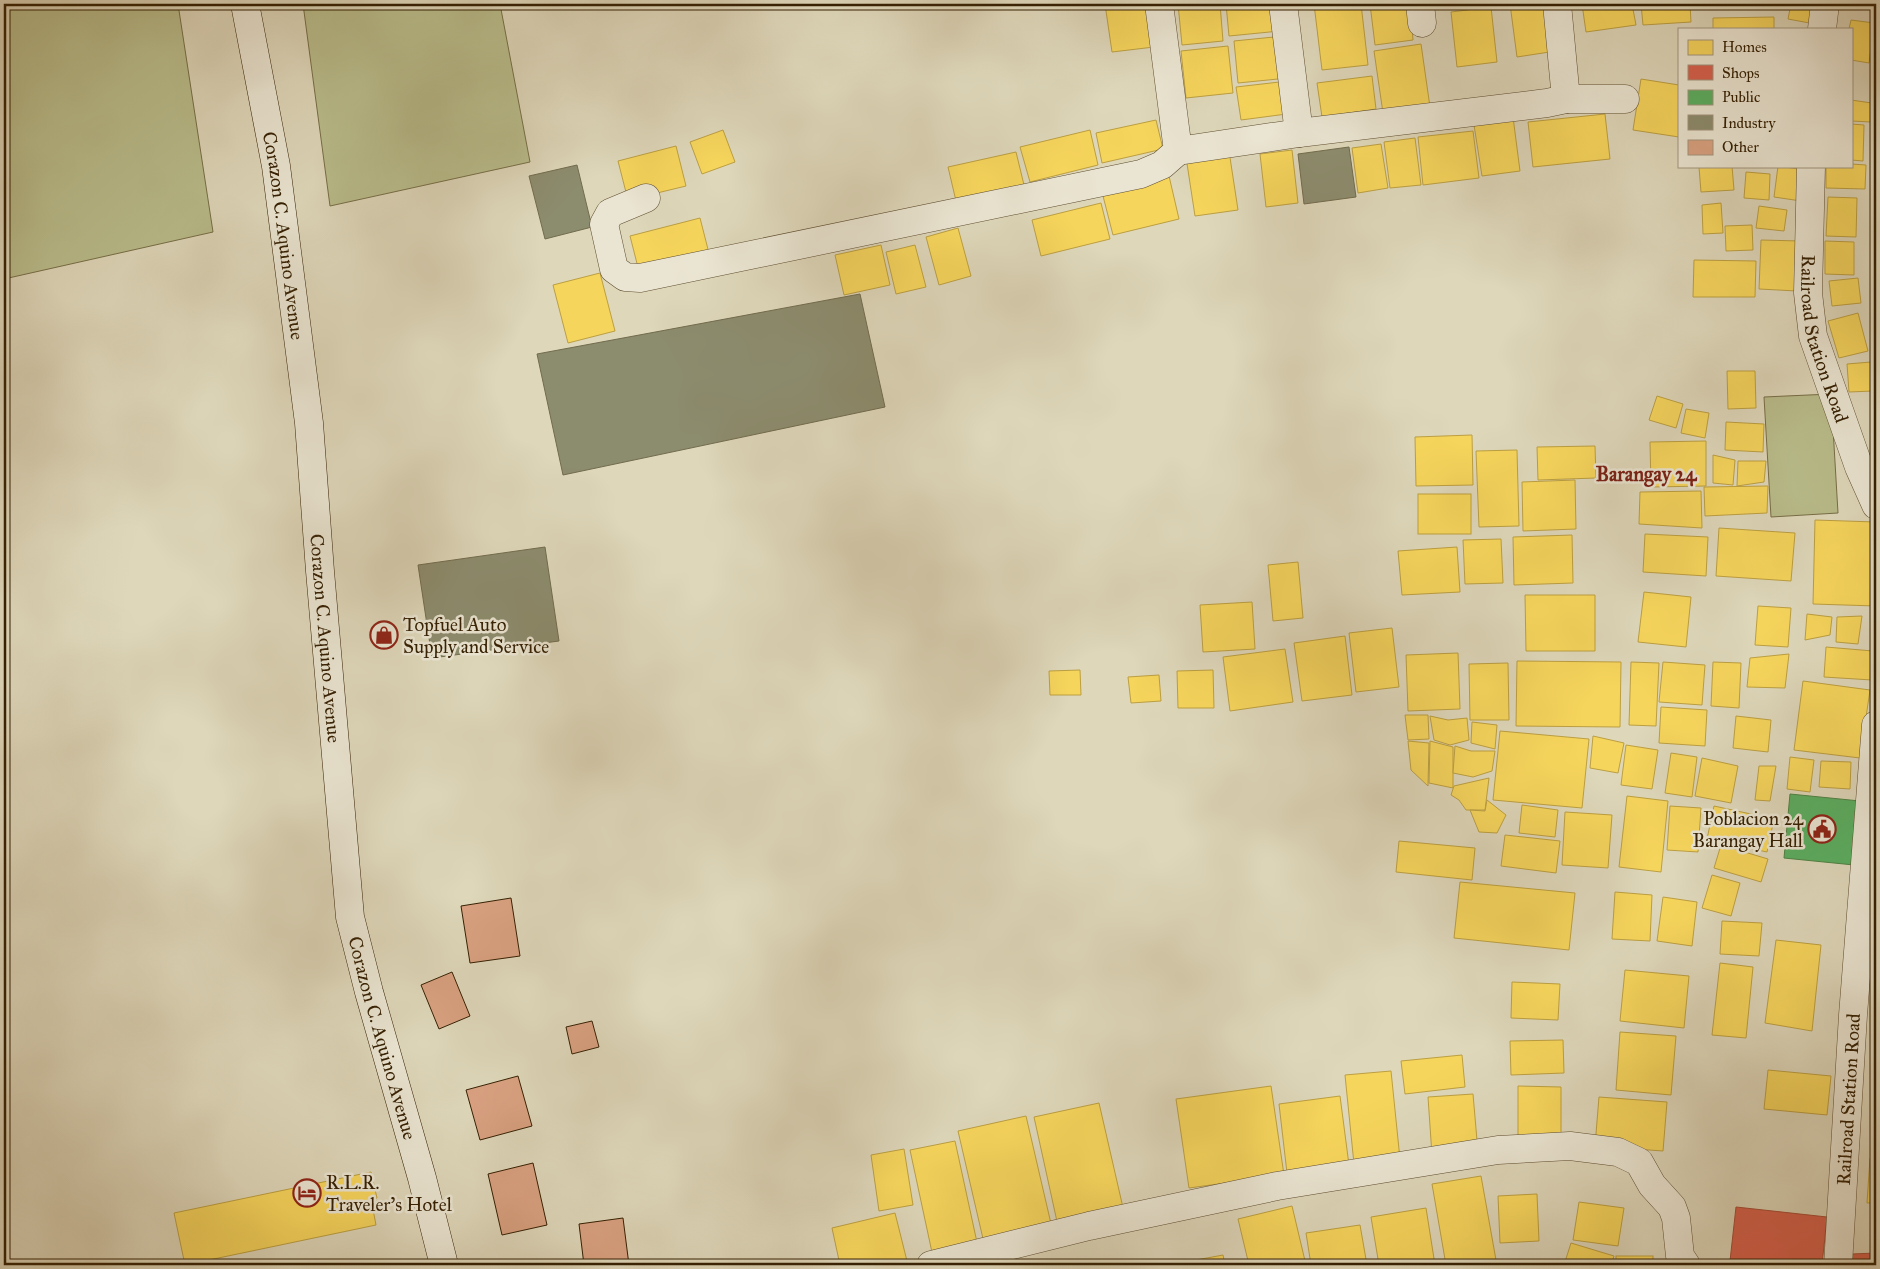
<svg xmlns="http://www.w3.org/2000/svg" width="1880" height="1269" viewBox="0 0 1880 1269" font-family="'IM FELL Great Primer',serif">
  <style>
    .green { fill: #b9bc8b; stroke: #776e47 }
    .homes { fill: #f6d55c; stroke: #bc9f41 }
    .shops { fill: #d6604d; stroke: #a64d37 }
    .public { fill: #5aae61; stroke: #4f8345 }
    .industry { fill: #8c8c6e; stroke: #726c4e }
    .building { fill: #d9a181; stroke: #352003 }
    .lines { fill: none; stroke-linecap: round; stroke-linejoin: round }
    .minor-casing { stroke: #5f4e31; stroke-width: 29 }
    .secondary-casing { stroke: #352003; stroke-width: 29 }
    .minor { stroke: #eae5d2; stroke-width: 28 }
    .secondary { stroke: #eae5d2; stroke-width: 28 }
    .labels { text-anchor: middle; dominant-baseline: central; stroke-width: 5; stroke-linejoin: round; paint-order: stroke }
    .street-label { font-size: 19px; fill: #352003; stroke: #eae5d2 }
    .poi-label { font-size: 19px; fill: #352003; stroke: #eae5d2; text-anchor: start }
    .neighbourhood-label { font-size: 20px; font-weight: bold; fill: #7a1f14; stroke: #eae5d2 }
  </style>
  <rect width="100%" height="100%" fill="#ded7ba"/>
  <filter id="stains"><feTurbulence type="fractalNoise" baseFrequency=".004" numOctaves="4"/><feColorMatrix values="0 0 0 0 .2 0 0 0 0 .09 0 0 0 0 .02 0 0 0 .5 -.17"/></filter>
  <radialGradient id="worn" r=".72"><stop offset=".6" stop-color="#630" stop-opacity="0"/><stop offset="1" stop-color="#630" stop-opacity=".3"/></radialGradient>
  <!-- green -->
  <g class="green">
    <polygon points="4,4 178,4 213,232 4,279"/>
    <polygon points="303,4 500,4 530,162 330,206"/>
    <polygon points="1831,394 1838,513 1771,517 1764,397"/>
  </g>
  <!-- homes -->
  <g class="homes">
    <polygon points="1105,4 1148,4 1154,47 1112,52"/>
    <polygon points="1178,4 1220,4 1223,41 1182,45"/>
    <polygon points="1226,4 1277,4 1280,31 1229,36"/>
    <polygon points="1314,4 1361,4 1368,65 1322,70"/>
    <polygon points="1370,4 1410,4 1413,40 1375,45"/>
    <polygon points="1510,4 1549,4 1556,51 1517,57"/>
    <polygon points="1582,4 1632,4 1636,25 1586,32"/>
    <polygon points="1641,4 1690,4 1691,22 1643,25"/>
    <polygon points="1791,4 1819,4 1815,24 1788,19"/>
    <rect x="1853" y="4" width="23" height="2"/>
    <polygon points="1491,7 1497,62 1457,67 1451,12"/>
    <polygon points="1774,17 1774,29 1713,29 1713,18"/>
    <polygon points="1851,20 1874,23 1869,63 1851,60 1851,29 1849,29"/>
    <polygon points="1284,36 1288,78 1238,83 1234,41"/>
    <polygon points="1421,44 1430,107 1383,113 1374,51"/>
    <polygon points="1228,46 1233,93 1186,98 1181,51"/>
    <polygon points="1372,76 1376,109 1322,117 1317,83"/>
    <polygon points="1641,79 1679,85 1679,137 1633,130"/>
    <polygon points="1297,80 1302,112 1241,120 1236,87"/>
    <polygon points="1851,100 1872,103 1871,122 1851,121"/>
    <polygon points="1605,114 1610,159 1533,167 1528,122"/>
    <polygon points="1513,117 1520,171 1482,176 1474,125"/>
    <polygon points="1156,120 1163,149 1102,163 1096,133"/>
    <polygon points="1851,124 1864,125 1863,161 1851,160"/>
    <polygon points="723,130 735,162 702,174 690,142"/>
    <polygon points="1090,130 1098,165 1030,182 1020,147"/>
    <polygon points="1473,131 1479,178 1423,185 1418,137"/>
    <polygon points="1415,138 1421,185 1390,188 1384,142"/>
    <polygon points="1381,144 1388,188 1358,193 1352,148"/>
    <polygon points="676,146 686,186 628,200 618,161"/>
    <polygon points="1292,150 1298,203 1266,207 1260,154"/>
    <polygon points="1229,151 1238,210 1195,216 1186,157"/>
    <polygon points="1016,152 1024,185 956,201 948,167"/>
    <polygon points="1851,164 1866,165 1865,189 1826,188 1826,166 1851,166"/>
    <polygon points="1732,166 1734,190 1701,192 1699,167"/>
    <polygon points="1778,166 1805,170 1801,201 1774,197"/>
    <polygon points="1746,172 1770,174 1769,200 1744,198"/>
    <polygon points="1169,176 1179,219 1113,235 1102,192"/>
    <polygon points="1828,197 1857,198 1856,237 1826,236"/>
    <polygon points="1101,203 1110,239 1041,256 1032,220"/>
    <polygon points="1721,203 1723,233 1703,234 1702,205"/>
    <polygon points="1759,206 1787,210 1784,231 1756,228"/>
    <polygon points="700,218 712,265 642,283 630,236"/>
    <polygon points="1752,225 1753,250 1726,251 1725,226"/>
    <polygon points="958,228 971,276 939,285 926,237"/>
    <polygon points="1761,240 1800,241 1797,291 1759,289"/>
    <polygon points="1825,241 1854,242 1854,275 1825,274"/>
    <polygon points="881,245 890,285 844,295 835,255"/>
    <polygon points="915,245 926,287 896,294 886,252"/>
    <polygon points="1694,260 1756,261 1755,297 1693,297"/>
    <polygon points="600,273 615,331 568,343 553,285"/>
    <polygon points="1858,278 1861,303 1832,306 1829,281"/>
    <polygon points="1858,313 1868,351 1839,358 1828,321"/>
    <polygon points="1871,362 1873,391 1849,392 1847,364"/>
    <polygon points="1727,371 1755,371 1756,408 1728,409"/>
    <polygon points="1657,396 1683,404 1676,428 1649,420"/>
    <polygon points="1686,409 1709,413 1705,438 1681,433"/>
    <polygon points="1726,422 1764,424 1763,452 1725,450"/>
    <polygon points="1472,435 1473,485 1416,486 1415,437"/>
    <polygon points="1706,441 1706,486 1651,487 1650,442"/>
    <polygon points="1595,446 1596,478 1538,480 1537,447"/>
    <polygon points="1517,450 1519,526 1479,527 1476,451"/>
    <polygon points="1713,455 1735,460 1733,485 1713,483"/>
    <polygon points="1738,461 1766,461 1764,482 1737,486"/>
    <polygon points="1575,480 1576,529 1523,531 1522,482"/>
    <polygon points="1768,486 1767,513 1705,516 1704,487"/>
    <polygon points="1701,491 1702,528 1639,524 1640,492"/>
    <rect x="1418" y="494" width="53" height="40"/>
    <polygon points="1815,520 1876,522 1876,606 1813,604"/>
    <polygon points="1719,528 1795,533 1791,581 1716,576"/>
    <polygon points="1645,534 1708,537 1706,576 1643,572"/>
    <polygon points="1572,535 1573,583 1514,585 1513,537"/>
    <polygon points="1501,539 1503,583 1465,584 1463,540"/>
    <polygon points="1457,547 1460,592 1402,595 1398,551"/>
    <polygon points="1298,562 1303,618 1273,621 1268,565"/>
    <polygon points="1644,592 1691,597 1686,647 1638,642"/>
    <polygon points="1525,595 1595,595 1595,651 1526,651"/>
    <polygon points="1252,602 1255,649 1203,652 1200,605"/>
    <polygon points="1758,606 1791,608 1788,647 1755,645"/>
    <polygon points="1807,614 1832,617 1830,635 1805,640"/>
    <polygon points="1862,616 1858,644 1836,642 1837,617"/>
    <polygon points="1392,628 1399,687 1356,692 1349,633"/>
    <polygon points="1345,636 1352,695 1302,701 1294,643"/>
    <polygon points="1826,647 1873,651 1872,680 1824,677"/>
    <polygon points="1285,649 1293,702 1230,711 1223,657"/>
    <polygon points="1458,653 1460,709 1408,711 1406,655"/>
    <polygon points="1789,654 1785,688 1747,687 1750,658"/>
    <polygon points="1517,661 1621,662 1620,727 1516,726"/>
    <polygon points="1631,662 1659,663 1656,726 1629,725"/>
    <polygon points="1663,662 1705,665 1702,705 1659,702"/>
    <polygon points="1713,662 1741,663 1739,708 1711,706"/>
    <polygon points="1508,663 1509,720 1470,720 1469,664"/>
    <polygon points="1080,670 1081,695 1050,695 1049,671"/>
    <polygon points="1213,670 1214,708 1178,708 1177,671"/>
    <polygon points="1159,675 1161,701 1131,703 1128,677"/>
    <polygon points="1803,681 1870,690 1860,758 1794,750"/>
    <polygon points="1661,707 1707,710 1705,746 1659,743"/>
    <polygon points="1405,715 1428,715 1429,739 1408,740"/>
    <polygon points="1430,716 1448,720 1467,718 1469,740 1450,745 1434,740"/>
    <polygon points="1736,716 1771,720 1768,752 1733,748"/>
    <polygon points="1472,722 1497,725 1495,749 1471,743"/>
    <polygon points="1500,731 1589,739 1582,808 1493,800"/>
    <polygon points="1593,736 1624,743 1618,773 1590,768"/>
    <polygon points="1408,741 1429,743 1428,786 1411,770"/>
    <polygon points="1430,741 1453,747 1453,788 1429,783"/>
    <polygon points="1626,745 1658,750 1652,789 1621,785"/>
    <polygon points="1455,746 1471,751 1495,751 1492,771 1473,777 1453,773"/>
    <polygon points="1671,753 1697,757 1692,797 1665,793"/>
    <polygon points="1790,757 1814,760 1810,792 1787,789"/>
    <polygon points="1702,758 1738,766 1731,803 1695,796"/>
    <polygon points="1821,761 1851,762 1850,789 1819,787"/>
    <polygon points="1759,766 1776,766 1770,801 1755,800"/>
    <polygon points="1489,778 1485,810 1466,810 1459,800 1451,795 1454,786"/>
    <polygon points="1627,796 1668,801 1661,872 1619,867"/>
    <polygon points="1487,800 1506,815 1497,833 1479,832 1470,810 1485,811"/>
    <polygon points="1522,805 1558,810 1555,837 1519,833"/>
    <polygon points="1670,806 1701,808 1698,852 1667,850"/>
    <polygon points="1714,806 1774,819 1767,852 1707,839"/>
    <polygon points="1565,812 1612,815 1608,868 1562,865"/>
    <polygon points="1505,835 1560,841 1556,873 1501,866"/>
    <polygon points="1399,841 1475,848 1472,880 1396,872"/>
    <polygon points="1721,845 1768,859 1761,882 1714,868"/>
    <polygon points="1712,875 1740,883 1731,916 1702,908"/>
    <polygon points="1460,882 1575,893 1569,950 1454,938"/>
    <polygon points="1615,892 1652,895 1650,941 1612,939"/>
    <polygon points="1663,897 1697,902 1692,946 1657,941"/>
    <polygon points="1722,921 1762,923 1759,956 1720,954"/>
    <polygon points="1776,940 1821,945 1812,1031 1765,1023"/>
    <polygon points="1720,963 1753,967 1746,1038 1712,1035"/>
    <polygon points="1625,970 1689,976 1684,1028 1620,1021"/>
    <polygon points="1512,982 1560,984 1558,1020 1511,1018"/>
    <polygon points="1620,1032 1676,1036 1671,1095 1616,1090"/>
    <polygon points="1563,1040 1564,1073 1511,1075 1510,1041"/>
    <polygon points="1462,1055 1465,1087 1405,1094 1401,1061"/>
    <polygon points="1768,1070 1831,1076 1827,1115 1764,1109"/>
    <polygon points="1391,1071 1400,1159 1354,1164 1345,1075"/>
    <polygon points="1271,1086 1284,1175 1189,1188 1176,1099"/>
    <polygon points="1518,1086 1561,1087 1561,1143 1518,1142"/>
    <polygon points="1473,1094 1478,1152 1432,1155 1428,1097"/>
    <polygon points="1340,1096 1349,1165 1287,1173 1279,1104"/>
    <polygon points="1599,1097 1667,1102 1663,1151 1595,1146"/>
    <polygon points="1099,1103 1124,1212 1058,1226 1034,1117"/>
    <polygon points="1026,1116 1052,1228 984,1243 958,1131"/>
    <polygon points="955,1141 978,1247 933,1257 910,1150"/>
    <polygon points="904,1149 913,1205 879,1211 871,1155"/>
    <polygon points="1870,1158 1876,1159 1876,1203 1867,1203"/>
    <polygon points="371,1172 377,1198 371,1199 376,1225 185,1265 174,1213"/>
    <polygon points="1481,1176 1496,1260 1462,1265 1446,1265 1432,1184"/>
    <polygon points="1537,1194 1539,1241 1500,1243 1498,1196"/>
    <polygon points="1579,1202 1624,1208 1618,1246 1573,1240"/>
    <polygon points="1292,1206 1306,1265 1249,1265 1238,1219"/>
    <polygon points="1426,1208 1435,1265 1379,1265 1371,1217"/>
    <polygon points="895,1213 908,1265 840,1265 832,1228"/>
    <polygon points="1360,1225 1367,1265 1311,1265 1306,1233"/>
    <polygon points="1571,1243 1614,1256 1611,1265 1564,1265"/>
    <polygon points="1223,1255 1225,1265 1169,1265"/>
    <rect x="1616" y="1256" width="37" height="9"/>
  </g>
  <!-- shops -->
  <g class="shops">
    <polygon points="1736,1207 1827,1217 1822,1265 1769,1265 1730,1261"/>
    <polygon points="1876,1253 1876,1265 1852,1265 1852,1254"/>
  </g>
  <!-- public -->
  <polygon class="public" points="1790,794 1860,801 1854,865 1784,858"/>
  <!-- industry -->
  <g class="industry">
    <polygon points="1349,147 1356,197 1304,204 1298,154"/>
    <polygon points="577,165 592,227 545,239 529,176"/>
    <polygon points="860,294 885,407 563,475 537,354"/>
    <polygon points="545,547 559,641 432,658 418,565"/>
  </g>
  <!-- building -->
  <g class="building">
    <polygon points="511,898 520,956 470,963 461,906"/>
    <polygon points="452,972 470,1016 439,1029 421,985"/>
    <polygon points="592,1021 599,1047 572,1054 566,1027"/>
    <polygon points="518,1076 532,1126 480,1140 466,1090"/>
    <polygon points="533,1163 547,1225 502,1235 488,1174"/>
    <polygon points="623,1218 629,1265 584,1265 579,1224"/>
  </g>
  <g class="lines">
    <!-- minor casing -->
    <g class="minor-casing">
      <g id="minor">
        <polyline points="1283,4 1299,133"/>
        <polyline points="1420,4 1422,23"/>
        <polyline points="1822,29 1825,4"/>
        <polyline points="1566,99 1625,99"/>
        <polyline points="1178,151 1299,133 1547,103 1566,99 1557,4"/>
        <path id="s1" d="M1811 166 1808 293 1813 336 1859 467 1876 505"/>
        <polyline points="646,198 610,213 604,224 614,269 625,277 640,278 1141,174 1162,165 1178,151 1159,4"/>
        <polyline points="931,1265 1089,1226 1277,1186 1498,1150 1570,1146 1618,1152 1639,1162 1652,1185 1672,1207 1676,1218 1680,1256 1686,1265"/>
        <path id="s2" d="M1838 1265 1853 1015 1876 725"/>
      </g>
    </g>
    <!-- secondary casing -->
    <g class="secondary-casing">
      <g id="secondary">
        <path id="s3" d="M245 4 276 166 309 423 320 571 350 917 369 992 422 1178 444 1265"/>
      </g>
    </g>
    <!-- minor -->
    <use href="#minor" class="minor"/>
    <!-- secondary -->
    <use href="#secondary" class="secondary"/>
  </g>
  <!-- icons -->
  <defs>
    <g id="shop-ring" transform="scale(1.4375)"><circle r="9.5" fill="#eae5d2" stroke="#8f2418" stroke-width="1.5"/><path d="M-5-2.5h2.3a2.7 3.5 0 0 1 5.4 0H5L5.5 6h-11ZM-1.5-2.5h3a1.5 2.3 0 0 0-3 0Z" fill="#8f2418"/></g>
    <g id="civic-ring" transform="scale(1.4375)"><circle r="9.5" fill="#eae5d2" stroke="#8f2418" stroke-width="1.5"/><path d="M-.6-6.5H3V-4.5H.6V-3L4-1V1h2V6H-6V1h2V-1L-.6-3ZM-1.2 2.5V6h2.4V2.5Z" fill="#8f2418"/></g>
    <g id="hotel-ring" transform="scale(1.4375)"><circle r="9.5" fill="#eae5d2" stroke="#8f2418" stroke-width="1.5"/><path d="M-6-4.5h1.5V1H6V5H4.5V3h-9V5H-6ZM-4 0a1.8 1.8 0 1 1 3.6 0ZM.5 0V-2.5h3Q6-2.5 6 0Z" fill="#8f2418"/></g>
  </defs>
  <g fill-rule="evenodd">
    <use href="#shop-ring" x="384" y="635"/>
    <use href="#civic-ring" x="1822" y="829"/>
    <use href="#hotel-ring" x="307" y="1193"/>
  </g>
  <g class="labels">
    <!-- street labels -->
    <g class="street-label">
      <text stroke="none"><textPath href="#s3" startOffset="235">Corazon C. Aquino Avenue</textPath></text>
      <text stroke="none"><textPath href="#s1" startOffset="175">Railroad Station Road</textPath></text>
      <text stroke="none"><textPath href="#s3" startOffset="640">Corazon C. Aquino Avenue</textPath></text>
      <text stroke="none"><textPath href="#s3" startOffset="1045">Corazon C. Aquino Avenue</textPath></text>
      <text stroke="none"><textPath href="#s2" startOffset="166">Railroad Station Road</textPath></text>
    </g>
    <!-- poi labels -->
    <g class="poi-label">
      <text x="403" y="624">Topfuel Auto<tspan x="403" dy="22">Supply and Service</tspan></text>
      <text x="1803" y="818" text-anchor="end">Poblacion 24<tspan x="1803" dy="22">Barangay Hall</tspan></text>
      <text x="326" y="1182">R.L.R.<tspan x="326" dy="22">Traveler's Hotel</tspan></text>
    </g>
    <!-- neighbourhood labels -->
    <g class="neighbourhood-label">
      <text x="1646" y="474">Barangay 24</text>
    </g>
  </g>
  <!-- margin -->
  <rect width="1880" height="1269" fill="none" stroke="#ded7ba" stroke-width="20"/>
  <rect x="5" y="5" width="1870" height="1259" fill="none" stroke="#352003" stroke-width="2.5"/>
  <rect x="10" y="10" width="1860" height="1249" fill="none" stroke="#352003"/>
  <!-- legend -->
  <rect x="1678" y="28" width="175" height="140" fill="#eae5d2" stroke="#a2967f"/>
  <rect x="1688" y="40" width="25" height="15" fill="#f6d55c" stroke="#a2967f"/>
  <text x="1722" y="52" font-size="15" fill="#352003">Homes</text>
  <rect x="1688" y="65" width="25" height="15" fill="#d6604d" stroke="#a2967f"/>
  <text x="1722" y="78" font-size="15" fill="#352003">Shops</text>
  <rect x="1688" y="90" width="25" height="15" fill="#5aae61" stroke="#a2967f"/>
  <text x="1722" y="102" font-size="15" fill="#352003">Public</text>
  <rect x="1688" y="115" width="25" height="15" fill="#8c8c6e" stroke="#a2967f"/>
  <text x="1722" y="128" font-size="15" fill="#352003">Industry</text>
  <rect x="1688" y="140" width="25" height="15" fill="#d9a181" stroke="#a2967f"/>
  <text x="1722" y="152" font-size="15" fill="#352003">Other</text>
  <rect width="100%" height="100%" filter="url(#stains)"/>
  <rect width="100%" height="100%" fill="url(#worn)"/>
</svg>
